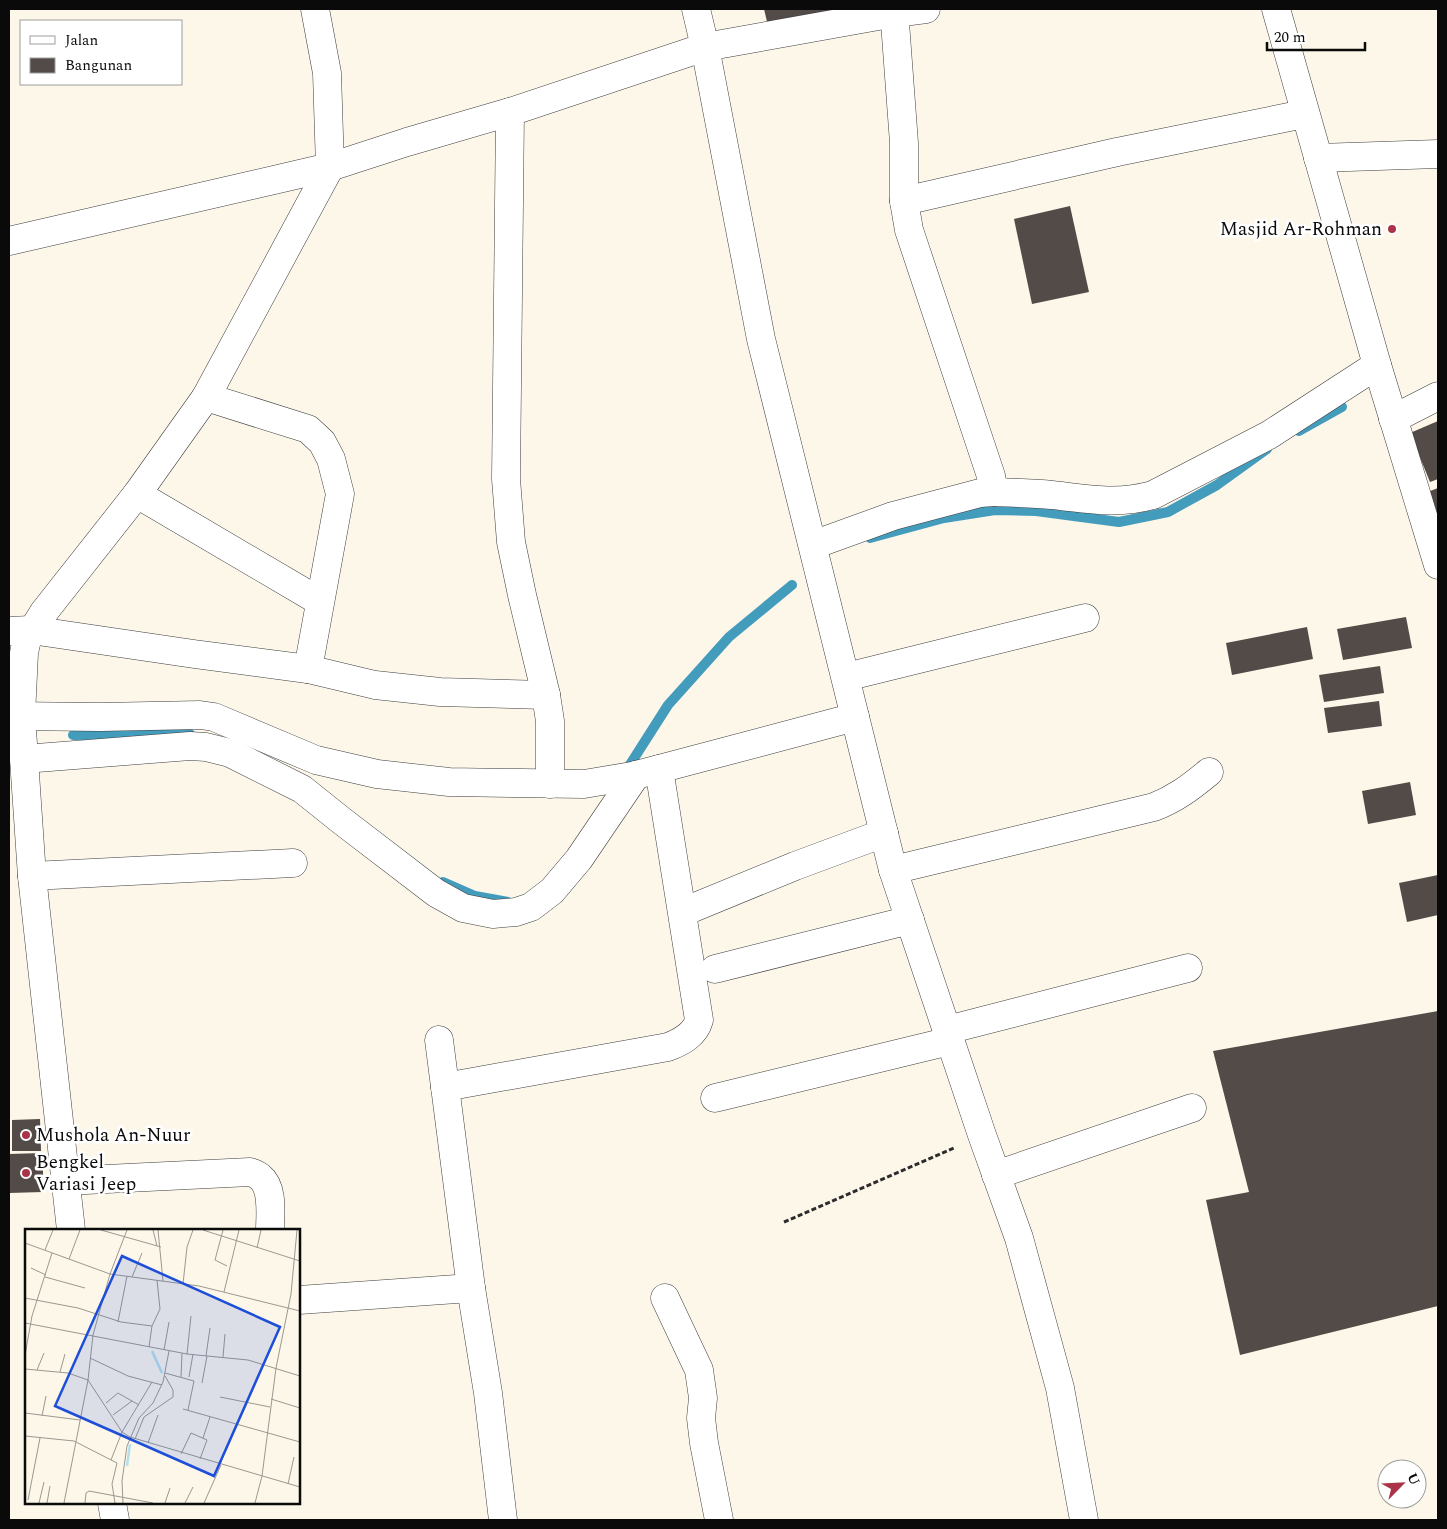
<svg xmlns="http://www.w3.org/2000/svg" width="1447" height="1529" viewBox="0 0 1447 1529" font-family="Spectral,serif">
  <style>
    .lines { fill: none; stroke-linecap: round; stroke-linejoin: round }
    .stream { stroke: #449cbd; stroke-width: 10 }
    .building { fill: #524b48 }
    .minor-casing { stroke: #3d3d3d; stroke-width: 29 }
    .path { stroke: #2c2c2c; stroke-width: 3; stroke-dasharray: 5 2.5; stroke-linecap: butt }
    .minor { stroke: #fff; stroke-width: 28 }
    .poi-dot { fill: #aa3348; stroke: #fff; stroke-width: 2 }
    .labels { text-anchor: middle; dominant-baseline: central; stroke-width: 5; stroke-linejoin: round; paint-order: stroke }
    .poi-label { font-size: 19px; fill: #0a0a0a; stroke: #fff; text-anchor: start }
    .inset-river { fill: none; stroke: #b4e0ee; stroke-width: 2.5 }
    .inset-road { fill: none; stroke: #9c9890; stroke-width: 1 }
    .view { fill: #1d4ed8; fill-opacity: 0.15; stroke: #1d4ed8; stroke-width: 2.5 }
    .inset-edge { fill: none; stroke: #0a0a0a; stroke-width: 2.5 }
  </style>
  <rect width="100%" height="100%" fill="#fdf7ea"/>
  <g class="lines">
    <!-- stream -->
    <g class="stream">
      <polyline points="1299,431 1342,407"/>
      <polyline points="870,538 944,518 995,510 1036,511 1119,522 1168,512 1217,485 1267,449"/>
      <polyline points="73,735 190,734"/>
      <polyline points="624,774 668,705 729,637 792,585"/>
      <polyline points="443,882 475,896 508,902"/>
    </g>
  </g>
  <!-- building -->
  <g class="building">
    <polygon points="764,9 840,9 841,12 769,30"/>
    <polygon points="1070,206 1089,292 1032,304 1014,219"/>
    <polygon points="1438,421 1438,479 1430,482 1410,433"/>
    <polygon points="1438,488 1438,527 1425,493"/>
    <polygon points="1406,617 1412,648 1343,660 1337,629"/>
    <polygon points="1307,627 1313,659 1232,675 1226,643"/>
    <polygon points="1380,666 1384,693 1324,702 1319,675"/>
    <polygon points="1379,701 1382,726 1328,733 1324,708"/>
    <polygon points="1410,782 1416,815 1368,824 1362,791"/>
    <polygon points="1438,875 1438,915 1407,922 1399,883"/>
    <polygon points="1438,1011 1438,1306 1240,1355 1206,1200 1249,1192 1213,1051"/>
    <polygon points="40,1119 41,1151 12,1151 12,1120"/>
    <polygon points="43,1153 43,1192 9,1193 9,1154"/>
  </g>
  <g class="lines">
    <!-- minor casing -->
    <g class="minor-casing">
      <g id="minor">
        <polyline points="696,9 705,47 761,339 893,870 982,1135 1019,1238 1060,1388 1084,1520"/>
        <polyline points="1276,9 1377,365 1438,565"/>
        <polyline points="510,112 506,479 511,542 522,595 546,695 550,721 550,784"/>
        <polyline points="1318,158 1438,154"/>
        <polyline points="904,201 1117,152 1304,114"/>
        <polyline points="9,241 330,167 407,142 510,112 705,47 895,13 926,9"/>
        <polyline points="206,397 308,429 322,442 331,459 340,494 308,669"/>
        <polyline points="1393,419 1438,396"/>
        <path d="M994 492C1013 493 1033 493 1052 495 1090 499 1116 505 1153 495L1269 435 1377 365"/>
        <polyline points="137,494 319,601"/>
        <polyline points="813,545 893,516 980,493 994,492 991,476 909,230 904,201 904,143 894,9"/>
        <polyline points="9,631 31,630 194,654 308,669 375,685 440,692 546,695"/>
        <polyline points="846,677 1085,618"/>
        <polyline points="9,716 100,717 200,715 214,717 316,760 377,774 449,782 584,784 632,776 659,769 855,717"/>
        <polyline points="24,759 190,746 206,747 230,753 302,789 342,821 436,893 463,908 493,914 516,912 531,907 552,891 579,859 636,775"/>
        <path d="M893 870 1154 807C1175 799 1191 787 1209 772"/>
        <polyline points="32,876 293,863"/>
        <polyline points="683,912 795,866 884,833"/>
        <polyline points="715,969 910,920"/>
        <polyline points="947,1030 1188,968"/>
        <polyline points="439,1040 471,1288 488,1393 503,1520"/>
        <path d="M445 1087 668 1047C681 1042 695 1035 699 1020L659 769"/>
        <polyline points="715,1098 950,1041"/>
        <polyline points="996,1175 1192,1108"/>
        <path d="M65 1181 250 1172C253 1173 258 1175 260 1177 274 1188 270 1215 270 1230"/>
        <polyline points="71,1230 32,876 21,715 24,653 27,639 44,612 137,494 206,397 330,167 327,73 315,9"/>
        <polyline points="665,1298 699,1370 703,1398 701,1418 704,1443 719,1520"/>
        <polyline points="299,1300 471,1288"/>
        <polyline points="112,1503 115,1520"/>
      </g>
    </g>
    <!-- path -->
    <polyline class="path" points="784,1222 954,1148"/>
    <!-- minor -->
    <use href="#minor" class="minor"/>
  </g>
  <!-- markers -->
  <g class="poi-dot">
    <circle cx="1392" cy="229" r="5"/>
    <circle cx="26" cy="1135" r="5"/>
    <circle cx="26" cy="1173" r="5"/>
  </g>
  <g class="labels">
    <!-- poi labels -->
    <g class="poi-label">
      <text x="1382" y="229" text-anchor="end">Masjid Ar-Rohman</text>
      <text x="36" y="1135">Mushola An-Nuur</text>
      <text x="36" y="1162">Bengkel<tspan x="36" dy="22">Variasi Jeep</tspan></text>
    </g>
  </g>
  <!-- overview -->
  <g transform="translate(25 1229)">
    <rect width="275" height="275" fill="#fdf7ea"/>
    <path class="inset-river" d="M127 122 137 144M102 237 105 215"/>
    <path class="inset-road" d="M76 1 136 18M128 1 132 17M133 1 138 52M178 1 275 32M198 1 190 31 202 37M0 14 85 45 174 57 275 82M232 19 236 1M20 21 28 1M44 30 55 1M6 39 21 46M20 48 60 59M107 48 117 24M158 55 162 18 168 1M199 63 214 1M0 69 53 79 96 93 127 97 124 118M93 93 102 47M0 94 162 125 223 131 275 147M127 97 135 80 132 51M139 121 144 93M162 125 166 87M0 126 7 87 27 24M181 127 185 99M198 128 200 105M65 129 103 147 137 156M0 140 43 144 63 151 97 203 105 208 275 258M12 141 19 124M35 143 40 125M140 144 169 152 163 181M156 148 157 124M164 148 168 125M177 154 182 127M195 168 245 178M246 170 275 179M81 174 93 164 114 176M158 180 275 213M0 184 55 191M88 186 107 172M17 187 21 167M0 207 49 212 92 234 87 255 90 274M178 209 185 188M110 210 119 188 148 168V161L140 147M123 214 133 186M156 225 166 204 182 211 175 230M86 231 97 203 127 153M263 255 269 228M3 271 15 209M14 274 19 253M22 274 25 257M39 274 63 151 68 106 85 45 102 1M60 274 61 264 64 262 128 274M98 274 97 252 102 217 114 189 128 174 138 153 144 122M140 274 145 259M160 274 168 258M179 274 196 236M230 274 237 247 251 139 266 65 272 1"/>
    <path class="view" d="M97 27 255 98 189 247 30 177Z"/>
    <rect width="275" height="275" class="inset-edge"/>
  </g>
  <!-- border -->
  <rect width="1447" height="1529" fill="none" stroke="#0a0a0a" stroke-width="20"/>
  <!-- legend -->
  <rect x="20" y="20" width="162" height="65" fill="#ffffff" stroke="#9d9d9d"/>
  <rect x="30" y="36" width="25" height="8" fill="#ffffff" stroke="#9d9d9d"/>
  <text x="65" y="45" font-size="15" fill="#0a0a0a">Jalan</text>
  <rect x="30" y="58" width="25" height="15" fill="#524b48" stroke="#9d9d9d"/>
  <text x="65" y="70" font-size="15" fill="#0a0a0a">Bangunan</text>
  <!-- north arrow -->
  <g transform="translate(1402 1484) rotate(66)"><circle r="24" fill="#ffffff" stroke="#9d9d9d"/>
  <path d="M0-4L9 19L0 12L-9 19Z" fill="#aa3348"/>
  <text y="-8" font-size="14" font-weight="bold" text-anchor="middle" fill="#0a0a0a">U</text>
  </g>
  <!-- scale -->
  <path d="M1267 42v8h98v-8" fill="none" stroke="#0a0a0a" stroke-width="2.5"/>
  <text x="1274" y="42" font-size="15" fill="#0a0a0a" stroke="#ffffff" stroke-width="4" paint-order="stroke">20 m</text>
</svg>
